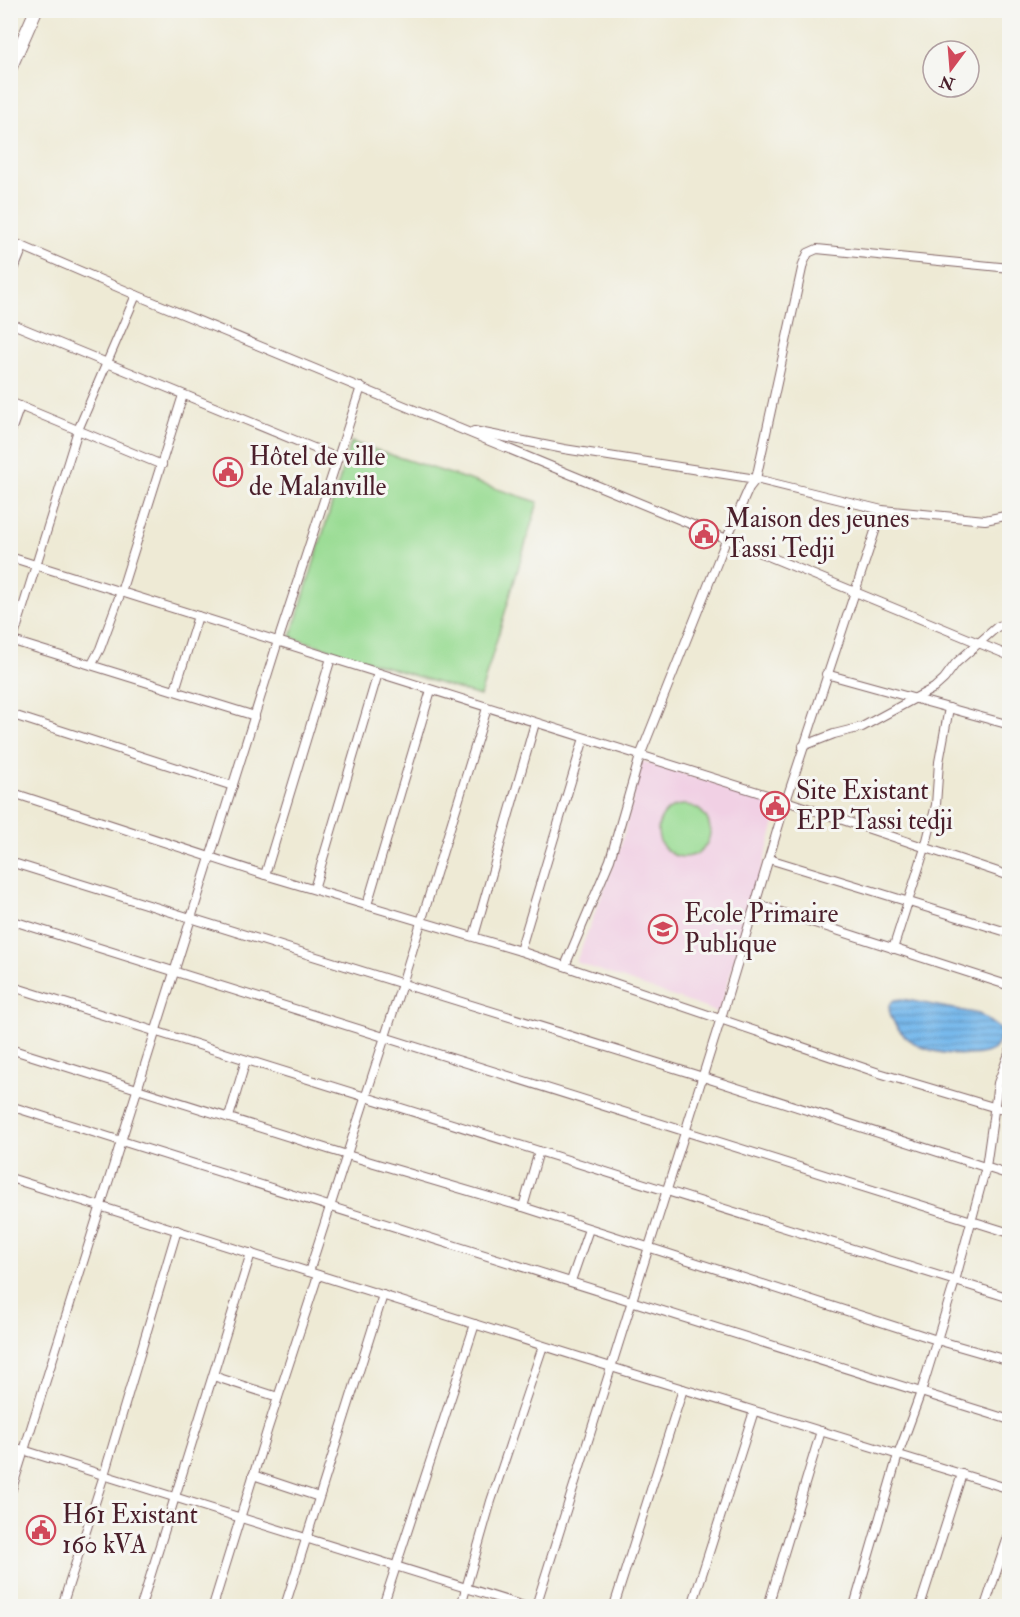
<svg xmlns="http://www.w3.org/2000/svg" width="1020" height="1617" viewBox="0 0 1020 1617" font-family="'IM FELL Double Pica',serif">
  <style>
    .built { fill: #f1d0e4 }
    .grass { fill: #99dc93; stroke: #727e5f; stroke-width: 1.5 }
    .water { fill: url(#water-rules); stroke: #606c8c; stroke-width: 1.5 }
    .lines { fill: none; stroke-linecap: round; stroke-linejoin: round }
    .street-casing { stroke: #836666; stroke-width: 10 }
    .primary-casing { stroke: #836666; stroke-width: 14 }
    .street { stroke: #fff; stroke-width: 8 }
    .primary { stroke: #fff; stroke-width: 12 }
    .labels { text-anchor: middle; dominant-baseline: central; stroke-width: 6; stroke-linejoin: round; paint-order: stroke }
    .poi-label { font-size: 26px; fill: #4a1f2b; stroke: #f6f6f2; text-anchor: start }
  </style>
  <defs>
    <pattern id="water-rules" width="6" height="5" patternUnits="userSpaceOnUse" patternTransform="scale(1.5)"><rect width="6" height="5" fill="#77b9ec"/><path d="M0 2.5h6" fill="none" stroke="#6496bf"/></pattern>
  </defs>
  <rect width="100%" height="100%" fill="#f6f6f2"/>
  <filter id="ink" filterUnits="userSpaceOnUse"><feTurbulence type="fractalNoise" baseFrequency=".0167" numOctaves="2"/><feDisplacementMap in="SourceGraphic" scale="12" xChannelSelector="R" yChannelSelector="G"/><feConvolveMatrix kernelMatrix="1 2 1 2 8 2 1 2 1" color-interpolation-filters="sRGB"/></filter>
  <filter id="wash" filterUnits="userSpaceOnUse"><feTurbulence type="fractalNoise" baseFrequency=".008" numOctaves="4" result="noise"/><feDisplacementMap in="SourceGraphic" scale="24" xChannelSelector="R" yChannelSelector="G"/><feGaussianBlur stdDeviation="1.35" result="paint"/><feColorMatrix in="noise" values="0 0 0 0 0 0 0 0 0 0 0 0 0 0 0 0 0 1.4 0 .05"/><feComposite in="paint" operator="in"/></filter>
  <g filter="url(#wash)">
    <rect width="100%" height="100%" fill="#eeead5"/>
    <!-- built -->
    <polygon class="built" points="642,761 781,803 719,1013 576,962 621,845"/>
    <!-- grass -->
    <g class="grass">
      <polygon points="351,442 538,502 480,696 291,637"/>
      <circle cx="684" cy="831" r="26"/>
    </g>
    <!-- water -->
    <path class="water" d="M902 999 979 1014 1001 1030C1001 1036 1000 1042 996 1047 982 1061 934 1054 918 1045 904 1038 889 1022 889 1005L894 1000Z"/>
  </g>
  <g filter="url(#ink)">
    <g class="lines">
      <!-- street casing -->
      <g class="street-casing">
        <g id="street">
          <polyline points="10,241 136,295 1010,656"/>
          <polyline points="10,279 23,247"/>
          <polyline points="10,323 338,458"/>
          <polyline points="10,402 162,465"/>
          <polyline points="474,431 564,449 756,479 882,510 985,520 1010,515"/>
          <polyline points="10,434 20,406"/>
          <polyline points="10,557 786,801 1010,876"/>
          <polyline points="13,641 255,716"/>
          <polyline points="10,649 78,430 136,295"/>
          <polyline points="92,664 100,649 121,592 183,395"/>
          <polyline points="826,674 1010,725"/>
          <polyline points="175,690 198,616"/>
          <polyline points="10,714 233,786"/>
          <polyline points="803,746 834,734 862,727 934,688 944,679 956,663 997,627 1010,621"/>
          <polyline points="10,792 265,875 520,951 879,1073 1010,1112"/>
          <polyline points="769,859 1010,933"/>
          <polyline points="10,862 703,1077 1010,1175"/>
          <polyline points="265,875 331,658"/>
          <polyline points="314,889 378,673"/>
          <polyline points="756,904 1010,986"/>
          <polyline points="367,905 431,690"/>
          <polyline points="10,920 1010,1233"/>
          <polyline points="474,936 535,723"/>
          <polyline points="893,949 925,848 936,805 939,762 949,708"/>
          <polyline points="520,951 584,738"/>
          <polyline points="565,966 610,860 640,756 727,538 749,488 756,479 803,264 808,253 817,249 1010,268"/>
          <polyline points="10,986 1010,1298"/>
          <polyline points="10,1049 347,1155 523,1207 937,1340 1010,1361"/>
          <polyline points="10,1106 1010,1420"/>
          <polyline points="229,1117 246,1060"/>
          <polyline points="10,1178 611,1367 1010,1489"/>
          <polyline points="523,1207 539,1151"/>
          <polyline points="309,1272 402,984 487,708"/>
          <polyline points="571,1281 589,1229"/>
          <polyline points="213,1376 278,1397"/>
          <polyline points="10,1446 524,1606"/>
          <polyline points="253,1475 319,1497"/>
          <polyline points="10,1495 278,641 361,387"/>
          <polyline points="62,1606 104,1475 177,1230"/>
          <polyline points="141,1606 251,1253"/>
          <polyline points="213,1606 268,1428 318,1275"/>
          <polyline points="285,1606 383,1295"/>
          <polyline points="383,1606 475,1324"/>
          <polyline points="461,1606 491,1501 543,1346"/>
          <polyline points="536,1606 721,1018 786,801 882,510"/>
          <polyline points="614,1606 683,1389"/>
          <polyline points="692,1606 754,1411"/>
          <polyline points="768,1606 821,1431"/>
          <polyline points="854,1606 898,1455 921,1392 955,1281 986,1167 998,1083 1010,1051"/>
          <polyline points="920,1606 962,1474"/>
          <polyline points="985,1606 1010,1531"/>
        </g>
      </g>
      <!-- primary casing -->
      <g class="primary-casing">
        <polyline id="primary" points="10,69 36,10"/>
      </g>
      <!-- street -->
      <use href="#street" class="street"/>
      <!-- primary -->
      <use href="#primary" class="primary"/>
    </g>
  </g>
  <!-- icons -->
  <defs>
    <g id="civic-ring" transform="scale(1.5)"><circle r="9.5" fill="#f6f6f2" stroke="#d1495b" stroke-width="1.5"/><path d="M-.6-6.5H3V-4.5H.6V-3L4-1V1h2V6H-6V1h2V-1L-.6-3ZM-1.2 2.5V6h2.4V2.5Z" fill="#d1495b"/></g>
    <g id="school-ring" transform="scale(1.5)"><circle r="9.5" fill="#f6f6f2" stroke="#d1495b" stroke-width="1.5"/><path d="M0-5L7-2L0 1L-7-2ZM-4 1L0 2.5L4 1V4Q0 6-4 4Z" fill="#d1495b"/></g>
  </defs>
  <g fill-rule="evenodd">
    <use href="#civic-ring" x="228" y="472"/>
    <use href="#civic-ring" x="704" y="534"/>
    <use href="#civic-ring" x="775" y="806"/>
    <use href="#school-ring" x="663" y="929"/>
    <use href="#civic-ring" x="41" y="1530"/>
  </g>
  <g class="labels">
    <!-- poi labels -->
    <g class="poi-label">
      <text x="249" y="457">Hôtel de ville<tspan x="249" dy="30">de Malanville</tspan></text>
      <text x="725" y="519">Maison des jeunes<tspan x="725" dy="30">Tassi Tedji</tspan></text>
      <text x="796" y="791">Site Existant<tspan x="796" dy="30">EPP Tassi tedji</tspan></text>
      <text x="684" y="914">Ecole Primaire<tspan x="684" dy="30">Publique</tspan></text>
      <text x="62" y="1515">H61 Existant<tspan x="62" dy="30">160 kVA</tspan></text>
    </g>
  </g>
  <!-- margin -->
  <rect width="1020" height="1617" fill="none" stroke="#f6f6f2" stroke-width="36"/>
  <!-- north arrow -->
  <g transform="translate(951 69) rotate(196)"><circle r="28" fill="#f6f6f2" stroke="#b1a0a2" stroke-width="1.5"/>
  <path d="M0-4.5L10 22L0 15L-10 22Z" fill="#d1495b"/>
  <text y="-9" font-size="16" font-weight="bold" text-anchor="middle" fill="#4a1f2b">N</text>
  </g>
</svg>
